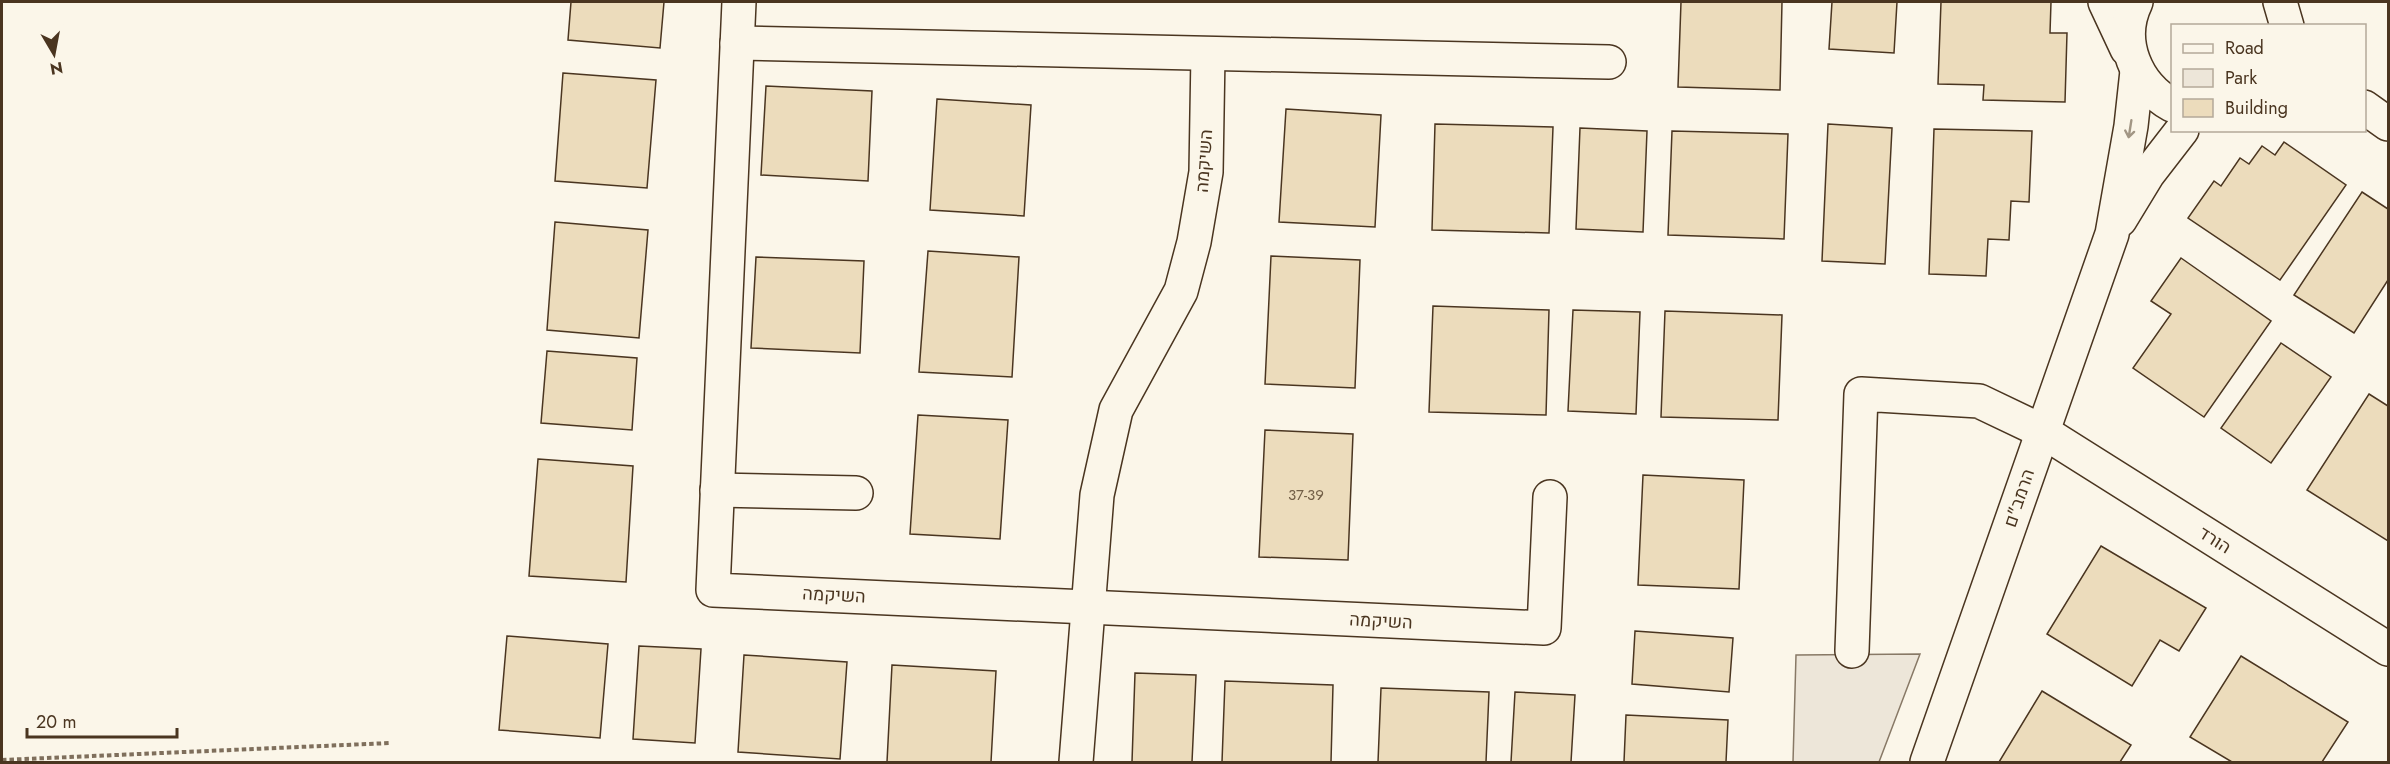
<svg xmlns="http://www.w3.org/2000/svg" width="2390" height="764" viewBox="0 0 2390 764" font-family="Jost,Heebo,sans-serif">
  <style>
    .green { fill: #ede6d9; stroke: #887966; stroke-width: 1.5 }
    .building { fill: #ecdcbc; stroke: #4a3520; stroke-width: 1.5 }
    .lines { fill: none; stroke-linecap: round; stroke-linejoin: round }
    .minor-casing { stroke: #4a3520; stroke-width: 36 }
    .path { stroke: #7f6f5c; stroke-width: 4; stroke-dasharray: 4.5 3; stroke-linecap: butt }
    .minor { stroke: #fbf6e9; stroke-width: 33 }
    .oneway { stroke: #a29684 }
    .labels { text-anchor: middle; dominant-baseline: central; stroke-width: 4.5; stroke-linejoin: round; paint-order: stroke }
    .number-label { font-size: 15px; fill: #725f47 }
    .street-label { font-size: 18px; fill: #4a3520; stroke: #fbf6e9 }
  </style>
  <rect width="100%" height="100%" fill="#fbf6e9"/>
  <!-- green -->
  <polygon class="green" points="1920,654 1879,762 1793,762 1796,655"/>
  <!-- building -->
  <g class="building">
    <polygon points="571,2 664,2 660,48 568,40"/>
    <polygon points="1681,2 1782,2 1780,90 1678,87"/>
    <polygon points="1832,2 1897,2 1894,53 1829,49"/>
    <polygon points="1941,2 2051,2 2050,33 2067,33 2065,102 1983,100 1984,85 1938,84"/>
    <polygon points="563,73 656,80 647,188 555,181"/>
    <polygon points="766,86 872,91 868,181 761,175"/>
    <polygon points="937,99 1031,105 1024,216 930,210"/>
    <polygon points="1286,109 1381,115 1375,227 1279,222"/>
    <polygon points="1435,124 1553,127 1549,233 1432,230"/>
    <polygon points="1828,124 1892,128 1885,264 1822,261"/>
    <polygon points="1580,128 1647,131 1643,232 1576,229"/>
    <polygon points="1934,129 2032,131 2029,202 2011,201 2009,240 1988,239 1986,276 1929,274"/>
    <polygon points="1672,131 1788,134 1784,239 1668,235"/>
    <polygon points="2284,142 2346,185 2280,280 2188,218 2214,181 2221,186 2240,158 2249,164 2262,146 2275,155"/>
    <polygon points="2362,192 2388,209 2388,280 2354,333 2294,295"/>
    <polygon points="555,222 648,230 639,338 547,330"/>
    <polygon points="928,251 1019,257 1012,377 919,372"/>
    <polygon points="1271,256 1360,260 1355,388 1265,384"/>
    <polygon points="756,257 864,261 860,353 751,348"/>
    <polygon points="2181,258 2271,321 2204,417 2133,368 2171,314 2151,301"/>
    <polygon points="1433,306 1549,310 1546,415 1429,412"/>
    <polygon points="1573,310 1640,312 1636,414 1568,411"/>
    <polygon points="1665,311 1782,315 1778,420 1661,417"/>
    <polygon points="2281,343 2331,377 2271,463 2221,428"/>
    <polygon points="547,351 637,358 632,430 541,423"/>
    <polygon points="2369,394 2388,406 2388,541 2307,490"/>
    <polygon points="918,415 1008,420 1000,539 910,534"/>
    <polygon points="1265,430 1353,434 1348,560 1259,557"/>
    <polygon points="538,459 633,466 626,582 529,576"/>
    <polygon points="1643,475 1744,480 1739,589 1638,585"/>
    <polygon points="2101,546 2206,608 2179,651 2160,640 2132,686 2047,634"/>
    <polygon points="1635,631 1733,638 1729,692 1632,684"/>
    <polygon points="507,636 608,644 600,738 499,730"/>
    <polygon points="639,646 701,649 695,743 633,739"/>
    <polygon points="744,655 847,662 840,759 738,752"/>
    <polygon points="2241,656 2348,722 2322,762 2232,762 2190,737"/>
    <polygon points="892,665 996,671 991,762 887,762"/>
    <polygon points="1135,673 1196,675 1192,762 1132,762"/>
    <polygon points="1225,681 1333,685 1331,762 1222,762"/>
    <polygon points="1381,688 1489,692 1486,762 1378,762"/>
    <polygon points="2042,691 2131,745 2120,762 1999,762"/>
    <polygon points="1515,692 1575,695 1571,762 1511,762"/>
    <polygon points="1626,715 1728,720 1726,762 1624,762"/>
  </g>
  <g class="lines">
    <!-- minor casing -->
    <g class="minor-casing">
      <g id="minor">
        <polyline points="739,2 713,590 1544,628 1550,497"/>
        <polyline points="2105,2 2127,49"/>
        <path d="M2136 2C2117 41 2136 85 2172 105"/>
        <polyline points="2280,2 2287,26"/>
        <polyline points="737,43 1609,62"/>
        <polyline points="2364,107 2388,124"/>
        <polyline points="2120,220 2148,174 2182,130"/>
        <polyline points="717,490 856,493"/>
        <polyline points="1852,651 1861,394 1979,401 2042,431 2388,649"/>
        <polyline points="1076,762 1097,495 1116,410 1181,291 1194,242 1206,172 1208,54"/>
        <polyline points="1927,762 2112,234 2131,126 2137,71"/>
      </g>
    </g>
    <!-- path -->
    <polyline class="path" points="2,760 390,743"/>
    <!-- minor -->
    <use href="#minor" class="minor"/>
  </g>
  <!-- one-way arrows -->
  <defs><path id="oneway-shaft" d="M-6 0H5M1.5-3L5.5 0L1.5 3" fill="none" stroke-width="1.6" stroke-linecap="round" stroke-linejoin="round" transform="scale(1.5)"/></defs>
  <use class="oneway" href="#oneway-shaft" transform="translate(2130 129) rotate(99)"/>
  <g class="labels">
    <!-- number labels -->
    <g class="number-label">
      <text x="1306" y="495">37-39</text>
    </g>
    <!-- street labels -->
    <g class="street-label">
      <text transform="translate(1204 161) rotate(-86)">השיקמה</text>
      <text transform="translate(2019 498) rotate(-71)">הרמב"ם</text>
      <text transform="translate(2215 540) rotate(32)">הורד</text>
      <text transform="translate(834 595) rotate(3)">השיקמה</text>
      <text transform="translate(1381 621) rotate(3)">השיקמה</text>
    </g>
  </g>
  <!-- border -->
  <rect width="2390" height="764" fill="none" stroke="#4a3520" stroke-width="6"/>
  <!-- legend -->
  <rect x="2171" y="24" width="195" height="108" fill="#fbf6e9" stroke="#b4a999" stroke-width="1.5"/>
  <rect x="2183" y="44" width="30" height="9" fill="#fbf6e9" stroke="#b4a999" stroke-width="1.5"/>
  <text x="2225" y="54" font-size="18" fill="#4a3520">Road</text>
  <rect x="2183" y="69" width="30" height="18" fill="#ede6d9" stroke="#b4a999" stroke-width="1.5"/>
  <text x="2225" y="84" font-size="18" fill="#4a3520">Park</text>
  <rect x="2183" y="99" width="30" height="18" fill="#ecdcbc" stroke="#b4a999" stroke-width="1.5"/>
  <text x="2225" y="114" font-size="18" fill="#4a3520">Building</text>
  <!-- north arrow -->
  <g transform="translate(54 54) rotate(170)" stroke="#fbf6e9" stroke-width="4.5" paint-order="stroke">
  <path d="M0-4.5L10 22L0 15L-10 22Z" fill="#4a3520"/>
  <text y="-9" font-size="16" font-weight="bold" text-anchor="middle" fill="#4a3520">N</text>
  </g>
  <!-- scale -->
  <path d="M27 728v9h150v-9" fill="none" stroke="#4a3520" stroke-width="3"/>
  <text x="36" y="728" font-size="18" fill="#4a3520" stroke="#fbf6e9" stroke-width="4.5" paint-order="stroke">20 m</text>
</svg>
